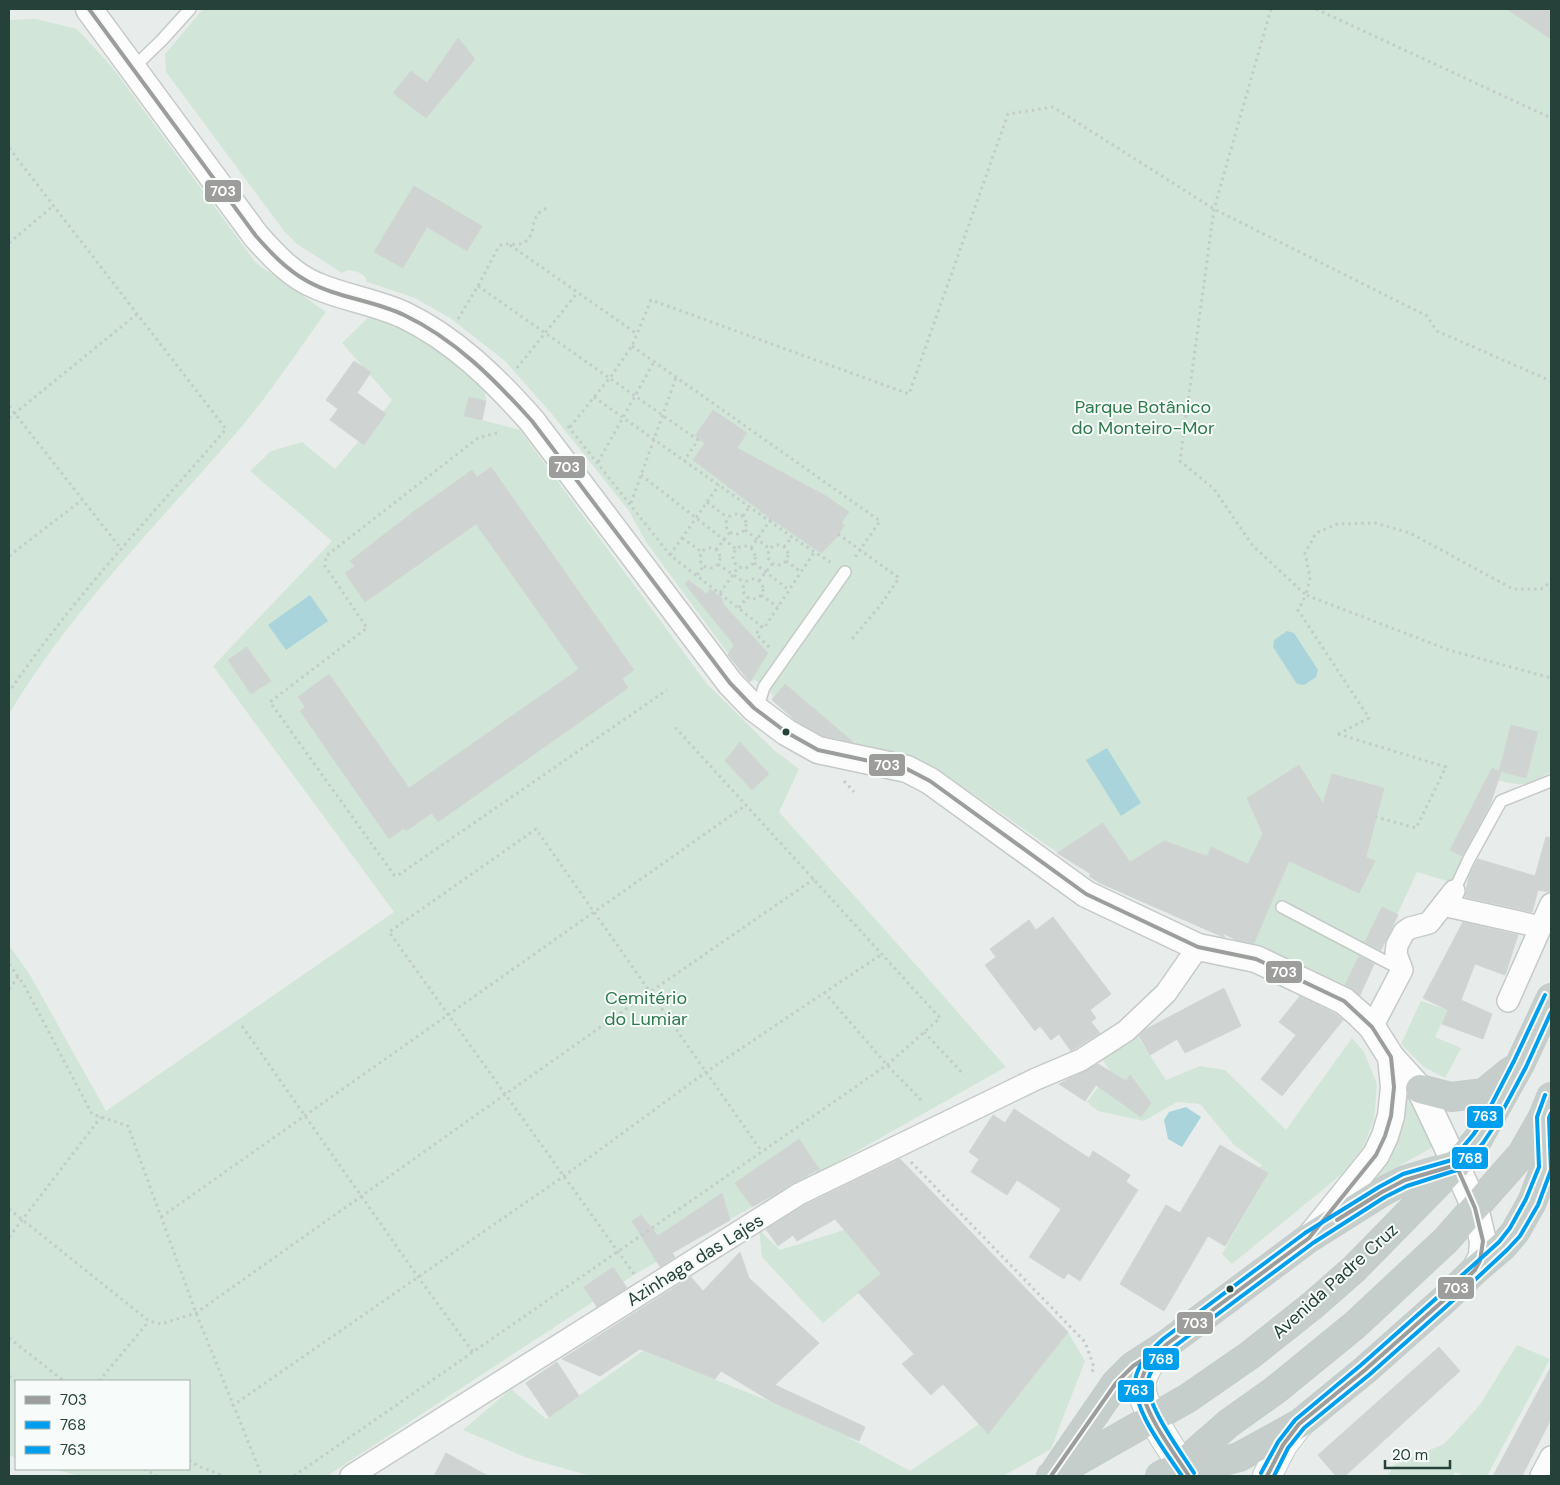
<svg xmlns="http://www.w3.org/2000/svg" width="1560" height="1485" viewBox="0 0 1560 1485" font-family="'DM Sans',sans-serif">
  <style>
    .green { fill: #d1e6d8 }
    .water { fill: #a9d4db }
    .building { fill: #cfd4d2; stroke: #d1d6d4 }
    .lines { fill: none; stroke-linecap: round; stroke-linejoin: round }
    .service-casing { stroke: #c5cac8; stroke-width: 14 }
    .minor-casing { stroke: #c5cac8; stroke-width: 24 }
    .tertiary-casing { stroke: #c5cac8; stroke-width: 29 }
    .secondary-casing { stroke: #c3cbc8; stroke-width: 30 }
    .trunk-casing { stroke: #c3ccc9; stroke-width: 30 }
    .path { stroke: #c3ccca; stroke-width: 3; stroke-dasharray: 2.5 4; stroke-linecap: butt }
    .service { stroke: #fcfcfc; stroke-width: 11 }
    .minor { stroke: #fcfcfc; stroke-width: 21 }
    .tertiary { stroke: #fcfcfc; stroke-width: 26 }
    .secondary { stroke: #fcfcfc; stroke-width: 28 }
    .trunk { stroke: #c6cecc; stroke-width: 28 }
    .bus-1-casing { stroke: #f7fbf9; stroke-width: 8 }
    .bus-2-casing { stroke: #f7fbf9; stroke-width: 8 }
    .bus-3-casing { stroke: #f7fbf9; stroke-width: 8 }
    .bus-1 { stroke: #9d9d9c; stroke-width: 4 }
    .bus-2 { stroke: #009fee; stroke-width: 4 }
    .bus-3 { stroke: #009fee; stroke-width: 4 }
    .bus-dot { fill: #24423a; stroke: #f7fbf9; stroke-width: 2 }
    .labels { text-anchor: middle; dominant-baseline: central; stroke-width: 4; stroke-linejoin: round; paint-order: stroke }
    .park-label { font-size: 18px; fill: #2d7a4b; stroke: #f7fbf9 }
    .street-label { font-size: 18px; fill: #24423a; stroke: #f7fbf9 }
    .line-badge { stroke: #f7fbf9; stroke-width: 2 }
    .badge-label { font-size: 14px; text-anchor: middle; font-weight: bold; fill: #fff }
  </style>
  <rect width="100%" height="100%" fill="#e8edeb"/>
  <!-- green -->
  <g class="green">
    <path d="M203 9H1551V772C1528 784 1524 788 1498 780 1486 817 1471 850 1450 882L1417 872 1359 997 1215 930 1213 933 1100 883 1089 876 1091 874 1051 848 939 770 909 757 829 743 812 734 772 700 773 696 771 693 755 680 749 682 646 542 629 511 551 413 505 361 450 318 415 298 367 282C365 273 356 271 348 270L342 273 297 244 284 231 166 72 165 54Z"/>
    <path d="M36 19 77 29 112 67 256 263 326 312C299 349 273 389 243 425 163 519 73 607 9 714V20Z"/>
    <polygon points="372,314 419,335 483,379 486,401 482,420 520,430 707,684 774,750 799,769 779,812 902,949 1006,1067 820,1172 750,1208 634,1275 327,1476 79,1476 54,1469 189,1469 189,1381 16,1381 16,1458 9,1455 9,945 30,975 106,1111 394,912 213,666 332,541 250,471 271,451 302,442 335,469 375,422 392,400 342,343"/>
    <polygon points="1421,1001 1448,1010 1435,1037 1461,1048 1445,1078 1424,1067 1401,1044"/>
    <polygon points="1136,1034 1166,1080 1200,1066 1225,1070 1286,1130 1352,1038 1364,1052 1377,1084 1374,1121 1362,1149 1342,1174 1232,1264 1222,1254 1268,1173 1259,1168 1262,1165 1235,1146 1200,1104 1177,1102 1144,1121 1098,1111 1087,1102 1110,1071 1100,1056"/>
    <path d="M1406 1096 1415 1097 1437 1140 1433 1147 1374 1180 1367 1181C1383 1155 1405 1127 1406 1096Z"/>
    <polygon points="759,1230 780,1250 844,1230 881,1274 823,1323 762,1257"/>
    <polygon points="1068,1332 1085,1361 1051,1449 1003,1476 591,1476 527,1458 463,1430 511,1389 546,1419 643,1351 764,1399 837,1431 910,1471 979,1424 988,1434"/>
    <polygon points="1517,1345 1550,1359 1487,1476 1465,1476 1455,1472 1453,1476 1387,1476 1394,1465 1444,1444 1479,1406"/>
  </g>
  <!-- water -->
  <g class="water">
    <polygon points="310,595 328,621 286,650 268,625"/>
    <polygon points="1287,631 1294,633 1318,670 1316,677 1304,685 1297,684 1273,647 1274,640"/>
    <polygon points="1107,748 1141,803 1121,816 1086,760"/>
    <polygon points="1186,1107 1201,1117 1182,1147 1168,1139 1164,1120 1169,1112"/>
  </g>
  <!-- building -->
  <g class="building">
    <polygon points="1507,9 1551,9 1551,39"/>
    <polygon points="458,38 475,59 426,118 393,93 411,71 427,83"/>
    <polygon points="414,186 482,226 467,251 427,227 403,268 374,252"/>
    <polygon points="354,361 371,372 357,393 386,414 364,445 330,420 338,409 326,400"/>
    <polygon points="469,397 486,401 482,420 464,416"/>
    <polygon points="713,410 747,433 737,448 826,496 849,512 841,523 844,525 838,536 821,553 771,519 693,460 705,443 695,436"/>
    <polygon points="491,467 634,670 622,679 628,688 438,822 432,813 406,831 404,828 389,839 300,711 305,707 298,697 329,674 409,788 579,669 476,524 365,602 345,573 355,566 350,561 413,512 472,470 477,477"/>
    <polygon points="688,580 707,594 710,589 722,598 723,604 768,653 750,682 728,655 734,645 685,584"/>
    <polygon points="247,647 271,681 251,694 228,660"/>
    <polygon points="785,684 853,742 823,736 795,720 772,700"/>
    <polygon points="1511,725 1538,732 1526,778 1499,771"/>
    <polygon points="740,742 769,774 752,790 725,761"/>
    <polygon points="1299,765 1323,804 1332,774 1384,788 1366,857 1375,861 1359,893 1289,861 1254,943 1237,940 1222,933 1225,937 1221,936 1100,883 1089,876 1091,874 1057,853 1103,823 1130,862 1164,841 1207,856 1211,847 1248,864 1263,834 1247,798"/>
    <polygon points="1492,768 1501,772 1490,805 1462,856 1450,850"/>
    <polygon points="1546,837 1551,838 1551,882 1549,892 1538,890 1532,912 1465,897 1469,876 1478,859 1535,876"/>
    <polygon points="1382,907 1398,915 1381,950 1365,942"/>
    <polygon points="1053,917 1111,994 1090,1010 1096,1018 1091,1022 1100,1033 1071,1051 1059,1034 1051,1040 1040,1026 1035,1031 985,965 996,957 990,949 1029,920 1036,930"/>
    <polygon points="1463,922 1518,935 1505,975 1475,964 1461,1000 1492,1014 1483,1039 1442,1024 1448,1010 1423,998"/>
    <polygon points="1359,956 1374,964 1360,995 1345,985"/>
    <polygon points="1224,988 1241,1026 1185,1053 1177,1039 1150,1055 1139,1036 1146,1029"/>
    <polygon points="1300,996 1336,1014 1343,1020 1282,1096 1261,1079 1296,1035 1279,1022"/>
    <polygon points="1098,1064 1126,1081 1130,1075 1151,1103 1141,1117 1096,1085 1085,1101 1059,1084"/>
    <polygon points="1014,1109 1089,1158 1093,1151 1130,1175 1126,1182 1138,1190 1080,1281 1068,1273 1064,1279 1029,1257 1061,1209 1017,1180 1007,1195 971,1172 979,1159 969,1152 993,1115 1005,1123"/>
    <polygon points="799,1139 820,1170 816,1172 818,1169 794,1183 752,1207 735,1183"/>
    <polygon points="1220,1145 1268,1173 1225,1246 1208,1236 1164,1311 1120,1284 1166,1205 1180,1213"/>
    <polygon points="900,1159 1068,1332 988,1434 943,1384 931,1395 902,1364 914,1354 858,1292 881,1274 835,1219 797,1241 793,1235 778,1246 766,1229 805,1205"/>
    <polygon points="722,1193 730,1220 672,1253 675,1257 660,1267 632,1221 641,1215 658,1236"/>
    <polygon points="740,1252 749,1278 819,1343 775,1385 865,1427 859,1441 772,1402 721,1371 715,1379 640,1349 600,1376 562,1359 691,1277 703,1291"/>
    <polygon points="613,1267 627,1288 597,1307 584,1287"/>
    <polygon points="1439,1347 1460,1371 1345,1476 1336,1476 1318,1455"/>
    <polygon points="557,1362 579,1396 549,1417 526,1383"/>
    <polygon points="1551,1367 1551,1419 1522,1476 1493,1476"/>
    <polygon points="446,1453 488,1476 434,1476"/>
  </g>
  <g class="lines">
    <!-- service casing -->
    <g class="service-casing">
      <g id="service">
        <polyline points="133,68 162,40 190,9"/>
        <polyline points="754,708 760,700 764,687 845,572"/>
        <polyline points="1454,891 1469,859 1501,801 1551,781"/>
        <polyline points="1282,907 1400,969"/>
      </g>
    </g>
    <!-- minor casing -->
    <g class="minor-casing">
      <g id="minor">
        <polyline points="1443,905 1541,927"/>
        <polyline points="1508,1001 1551,904"/>
        <polyline points="1372,1027 1402,970 1396,954 1397,945 1404,932 1410,928 1429,923 1454,891"/>
        <polyline points="351,1476 799,1194 1036,1079 1081,1060 1126,1031 1166,993 1198,947"/>
        <polyline points="1541,1476 1551,1457"/>
      </g>
    </g>
    <!-- tertiary casing -->
    <g class="tertiary-casing">
      <g id="tertiary">
        <path d="M89 9 256 236C273 255 292 276 317 286 345 298 376 302 404 315 454 339 495 379 532 421L730 683 754 708 786 732 818 750 907 769 930 781 1086 894 1198 947 1256 959 1344 1001 1359 1014 1372 1027 1391 1057 1420 1089 1456 1165 1475 1208 1483 1241 1482 1256 1475 1270"/>
        <polyline points="1313,1233 1376,1155 1385,1136 1391,1116 1394,1087 1391,1057"/>
      </g>
    </g>
    <!-- secondary casing -->
    <g class="secondary-casing">
      <g id="secondary">
        <path d="M1165 1346C1156 1356 1145 1366 1142 1381 1137 1403 1176 1455 1189 1476"/>
        <polyline points="1267,1476 1283,1445 1299,1424"/>
      </g>
    </g>
    <!-- trunk casing -->
    <g class="trunk-casing">
      <g id="trunk">
        <polyline points="1420,1089 1451,1097 1484,1093 1511,1071"/>
        <polyline points="1182,1464 1224,1461 1239,1457 1299,1424 1365,1370 1444,1300 1475,1270 1503,1246 1515,1232 1532,1202 1545,1168 1543,1117"/>
        <polyline points="1056,1470 1116,1383 1133,1366 1167,1344 1309,1238 1382,1192 1405,1180 1455,1165"/>
        <polyline points="1051,1476 1188,1398 1250,1355 1313,1305 1354,1269 1456,1165 1478,1139 1520,1064 1551,998"/>
        <polyline points="1160,1476 1182,1464 1229,1423 1274,1391 1355,1325 1446,1240 1522,1154 1543,1117 1551,1097"/>
      </g>
    </g>
    <!-- path -->
    <g class="path">
      <polyline points="1271,9 1214,209 1180,461 1214,489 1253,546 1306,595 1310,578 1305,553 1316,533 1337,524 1375,523 1410,533 1513,589 1541,589 1551,582"/>
      <polyline points="1316,9 1551,118"/>
      <path d="M9 148 226 429C153 514 72 599 9 692"/>
      <polyline points="9,243 53,206"/>
      <polyline points="510,245 637,334"/>
      <polyline points="478,286 698,440 684,461"/>
      <path d="M458 319 478 286 499 246C508 241 518 248 526 241 539 230 526 215 550 207"/>
      <polyline points="632,346 880,521 853,560"/>
      <polyline points="517,368 578,292"/>
      <polyline points="594,397 792,537 833,564"/>
      <polyline points="9,406 122,550"/>
      <polyline points="9,418 137,314"/>
      <polyline points="568,426 670,555 764,628 815,551"/>
      <polyline points="570,427 612,375 632,346 651,300 909,394 1008,114 1053,107 1214,209 1427,316 1437,331 1551,381"/>
      <polyline points="497,433 478,438 326,556 325,566 367,628 270,702 394,875 397,876 667,690"/>
      <polyline points="598,462 654,362"/>
      <polyline points="641,475 736,549"/>
      <polyline points="707,502 728,518"/>
      <polyline points="631,503 676,378"/>
      <circle cx="736" cy="524" r="10"/>
      <polyline points="743,516 749,507"/>
      <polyline points="745,530 770,549"/>
      <polyline points="838,534 899,578 880,606 851,640"/>
      <polyline points="682,538 702,552"/>
      <circle cx="778" cy="555" r="10"/>
      <circle cx="744" cy="557" r="11"/>
      <polyline points="784,547 792,537"/>
      <circle cx="710" cy="558" r="10"/>
      <polyline points="751,548 771,519"/>
      <polyline points="716,550 730,532"/>
      <polyline points="670,555 719,485"/>
      <polyline points="9,556 82,500"/>
      <polyline points="786,561 801,572"/>
      <polyline points="754,563 789,590"/>
      <polyline points="718,564 745,583"/>
      <polyline points="697,575 704,566"/>
      <circle cx="753" cy="589" r="10"/>
      <polyline points="759,581 772,564"/>
      <polyline points="720,593 739,566"/>
      <polyline points="761,595 778,607"/>
      <polyline points="739,608 747,597"/>
      <polyline points="762,626 756,634 771,649"/>
      <polyline points="1338,734 1369,718 1298,610 1306,595 1449,650 1551,678"/>
      <polyline points="1338,734 1446,767 1416,828 1376,817"/>
      <polyline points="844,781 854,792"/>
      <polyline points="9,964 24,985 92,1114 128,1126 196,1313 262,1476"/>
      <polyline points="9,989 18,977"/>
      <polyline points="824,992 887,1065 921,1100"/>
      <polyline points="242,1026 418,1277 473,1352"/>
      <polyline points="924,1032 964,1075"/>
      <polyline points="911,1162 1085,1342 1094,1367 1092,1372"/>
      <polyline points="9,1209 149,1321 161,1324 196,1313 650,992 814,879"/>
      <polyline points="161,1217 746,805"/>
      <polyline points="9,1237 101,1117"/>
      <polyline points="634,1274 389,932 536,829 762,1152"/>
      <polyline points="9,1338 64,1381"/>
      <polyline points="9,1376 16,1382"/>
      <polyline points="99,1381 149,1321"/>
      <polyline points="232,1406 564,1176 706,1072 882,954"/>
      <polyline points="189,1460 198,1466 224,1476"/>
      <polyline points="144,1469 157,1476"/>
      <polyline points="294,1476 887,1065 940,1018 673,725"/>
    </g>
    <!-- service -->
    <use href="#service" class="service"/>
    <!-- minor -->
    <use href="#minor" class="minor"/>
    <!-- tertiary -->
    <use href="#tertiary" class="tertiary"/>
    <!-- secondary -->
    <use href="#secondary" class="secondary"/>
    <!-- trunk -->
    <use href="#trunk" class="trunk"/>
    <!-- bus-1 casing -->
    <g class="bus-1-casing">
      <g id="bus-1">
        <path d="M89 9 256 236C271 253 287 270 307 281 337 298 373 300 404 315 455 339 495 380 532 421L730 683 754 708 786 732 818 750 907 769 930 781 1086 894 1198 947 1256 959 1344 1001 1372 1027 1391 1057 1394 1087 1391 1116 1385 1136 1376 1155 1309 1238 1167 1344C1157 1353 1145 1365 1142 1379 1137 1405 1175 1454 1189 1476"/>
        <polyline points="1051,1476 1116,1383 1133,1366 1161,1348"/>
        <polyline points="1267,1476 1283,1445 1299,1424 1365,1370 1444,1300 1475,1270 1480,1261 1483,1241 1475,1208 1456,1165 1405,1180 1382,1192 1337,1220"/>
      </g>
    </g>
    <!-- bus-2 casing -->
    <g class="bus-2-casing">
      <g id="bus-2">
        <path d="M1194 1473C1181 1452 1144 1403 1148 1380 1151 1367 1163 1357 1171 1349L1313 1243 1385 1197 1407 1186 1460 1169 1483 1143 1495 1125 1526 1067 1551 1012"/>
        <polyline points="1274,1476 1288,1448 1304,1428 1369,1375 1448,1305 1507,1250 1520,1236 1538,1205 1551,1170 1549,1118 1551,1113"/>
      </g>
    </g>
    <!-- bus-3 casing -->
    <g class="bus-3-casing">
      <g id="bus-3">
        <polyline points="1261,1473 1278,1442 1295,1420 1361,1365 1440,1295 1499,1242 1510,1228 1526,1199 1539,1167 1537,1117 1545,1095"/>
        <path d="M1182 1476C1166 1452 1129 1406 1136 1376 1140 1361 1152 1349 1163 1339L1305 1233 1379 1187 1403 1174 1452 1160 1473 1135 1484 1119 1514 1061 1545 995"/>
      </g>
    </g>
    <!-- bus-1 -->
    <use href="#bus-1" class="bus-1"/>
    <!-- bus-2 -->
    <use href="#bus-2" class="bus-2"/>
    <!-- bus-3 -->
    <use href="#bus-3" class="bus-3"/>
  </g>
  <!-- markers -->
  <g class="bus-dot">
    <circle cx="786" cy="732" r="4.5"/>
    <circle cx="1230" cy="1289" r="4.5"/>
  </g>
  <g class="labels">
    <!-- park labels -->
    <g class="park-label">
      <text x="1143" y="407">Parque Botânico<tspan x="1143" dy="21">do Monteiro-Mor</tspan></text>
      <text x="646" y="998">Cemitério<tspan x="646" dy="21">do Lumiar</tspan></text>
    </g>
    <!-- street labels -->
    <g class="street-label">
      <text transform="translate(695 1260) rotate(-32)">Azinhaga das Lajes</text>
      <text transform="translate(1335 1281) rotate(-42)">Avenida Padre Cruz</text>
    </g>
  </g>
  <g class="line-badge">
    <rect x="204" y="179" width="38" height="24" rx="5" fill="#9d9d9c"/>
    <rect x="548" y="455" width="38" height="24" rx="5" fill="#9d9d9c"/>
    <rect x="868" y="753" width="38" height="24" rx="5" fill="#9d9d9c"/>
    <rect x="1265" y="960" width="38" height="24" rx="5" fill="#9d9d9c"/>
    <rect x="1466" y="1105" width="38" height="24" rx="5" fill="#009fee"/>
    <rect x="1451" y="1146" width="38" height="24" rx="5" fill="#009fee"/>
    <rect x="1437" y="1276" width="38" height="24" rx="5" fill="#9d9d9c"/>
    <rect x="1176" y="1311" width="38" height="24" rx="5" fill="#9d9d9c"/>
    <rect x="1142" y="1347" width="38" height="24" rx="5" fill="#009fee"/>
    <rect x="1117" y="1379" width="38" height="24" rx="5" fill="#009fee"/>
  </g>
  <g class="badge-label">
    <text x="223" y="196">703</text>
    <text x="567" y="472">703</text>
    <text x="887" y="770">703</text>
    <text x="1284" y="977">703</text>
    <text x="1485" y="1121">763</text>
    <text x="1470" y="1163">768</text>
    <text x="1456" y="1293">703</text>
    <text x="1195" y="1328">703</text>
    <text x="1161" y="1364">768</text>
    <text x="1136" y="1395">763</text>
  </g>
  <!-- border -->
  <rect width="1560" height="1485" fill="none" stroke="#24423a" stroke-width="20"/>
  <!-- legend -->
  <rect x="15" y="1380" width="175" height="90" fill="#f7fbf9" stroke="#a3b1ad"/>
  <rect x="25" y="1396" width="25" height="8" fill="#9d9d9c" stroke="#a3b1ad"/>
  <text x="60" y="1405" font-size="15" fill="#24423a">703</text>
  <rect x="25" y="1421" width="25" height="8" fill="#009fee" stroke="#a3b1ad"/>
  <text x="60" y="1430" font-size="15" fill="#24423a">768</text>
  <rect x="25" y="1446" width="25" height="8" fill="#009fee" stroke="#a3b1ad"/>
  <text x="60" y="1455" font-size="15" fill="#24423a">763</text>
  <!-- scale -->
  <path d="M1385 1460v8h65v-8" fill="none" stroke="#24423a" stroke-width="2.5"/>
  <text x="1392" y="1460" font-size="15" fill="#24423a" stroke="#f7fbf9" stroke-width="4" paint-order="stroke">20 m</text>
</svg>
